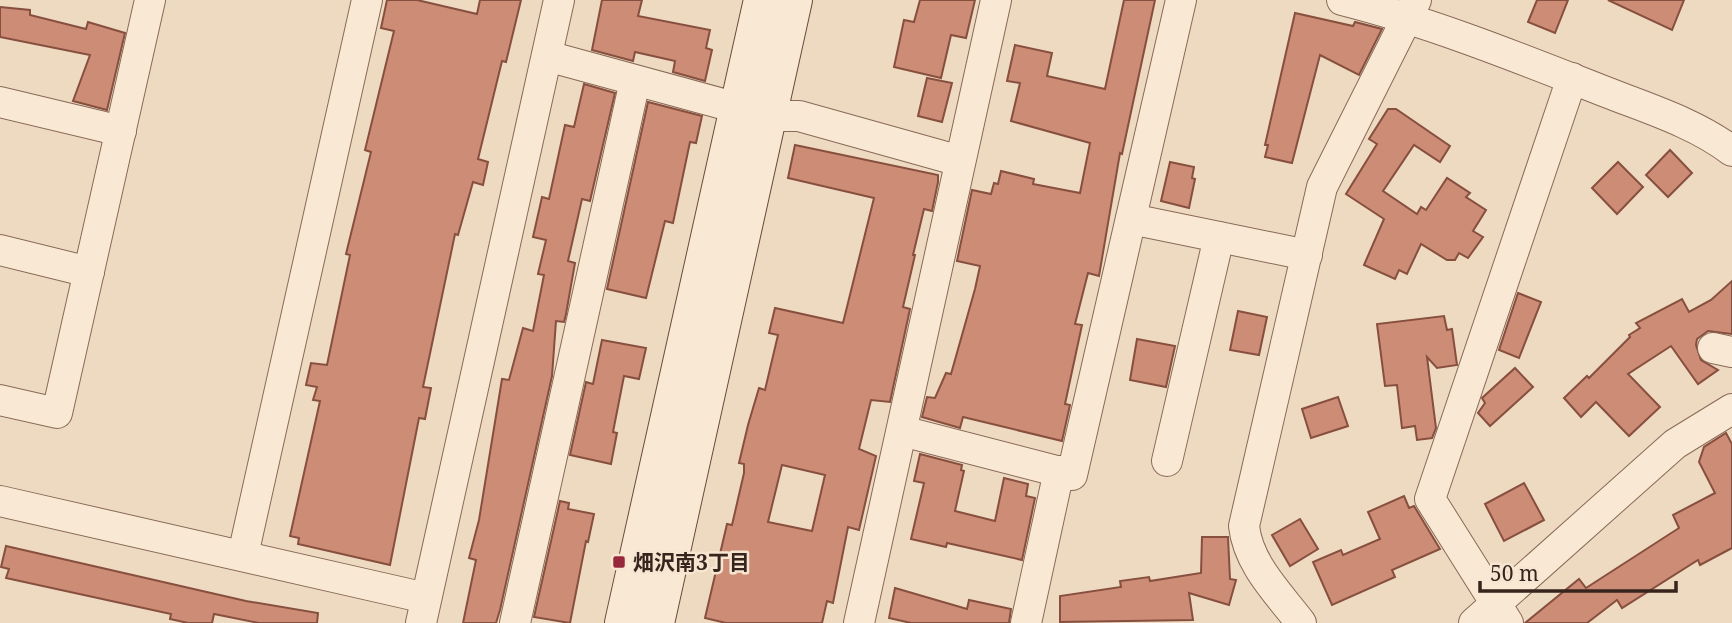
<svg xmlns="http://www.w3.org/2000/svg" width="1732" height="623" viewBox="0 0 1732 623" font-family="'Noto Serif','Noto Sans JP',serif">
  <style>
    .building { fill: #cd8c76; stroke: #874f3e; stroke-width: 2; fill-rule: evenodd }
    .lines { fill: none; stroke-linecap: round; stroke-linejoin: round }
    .street-casing { stroke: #886a58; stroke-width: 32 }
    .secondary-casing { stroke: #694b3c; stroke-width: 40 }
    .street { stroke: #f9e8d4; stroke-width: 30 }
    .secondary { stroke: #f9e8d4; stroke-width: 38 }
    .poi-dot { fill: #97283b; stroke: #f6e5d0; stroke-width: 2.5 }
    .labels { text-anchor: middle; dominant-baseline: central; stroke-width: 5; stroke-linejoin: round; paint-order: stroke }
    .poi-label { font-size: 21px; font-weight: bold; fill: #37251d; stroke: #f6e5d0; text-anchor: start }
  </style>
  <rect width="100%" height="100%" fill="#eed9c1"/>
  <!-- building -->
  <g class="building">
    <polygon points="387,0 417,0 477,14 480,0 521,0 506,62 502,61 478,159 488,162 483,185 473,182 458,235 455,234 423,387 431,388 425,419 419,418 390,565 298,544 299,538 290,536 320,401 313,400 317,387 306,385 311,363 327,365 350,255 346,254 371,152 365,150 394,31 381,28"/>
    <polygon points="602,0 642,0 638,16 710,30 706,48 712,50 705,81 673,72 675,61 635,52 633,61 592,50"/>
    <polygon points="920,0 975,0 966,38 951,35 941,78 894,67 904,20 914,22"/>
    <polygon points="1124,0 1155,0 1122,154 1120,153 1099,276 1088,273 1075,324 1082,325 1065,404 1070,405 1062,441 963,417 960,428 922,417 927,397 935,398 946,373 951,374 975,289 980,266 957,261 972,190 991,194 994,183 998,184 1001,171 1034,179 1033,184 1080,193 1090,143 1011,121 1020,83 1007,81 1015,45 1052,53 1047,76 1105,89"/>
    <polygon points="1537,0 1568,0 1555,33 1528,22"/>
    <polygon points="1608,0 1684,0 1672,30"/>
    <polygon points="0,7 30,10 30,15 86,29 88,22 125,33 107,110 73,101 90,55 0,37"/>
    <polygon points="1295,13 1353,26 1355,22 1382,29 1359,75 1320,55 1292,163 1265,157 1268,145 1265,145"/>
    <polygon points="927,78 952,83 942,122 918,116"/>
    <polygon points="584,84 615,93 590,201 582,199 568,261 575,263 566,314 564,322 556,321 552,376 500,610 496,623 463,623 476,560 469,558 479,520 502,379 509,380 523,328 533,331 544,275 538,274 546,240 533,237 542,197 549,199 565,125 574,127"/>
    <polygon points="648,102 702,116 696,143 690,142 673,223 665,221 646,298 607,289"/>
    <polygon points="1388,109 1396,109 1450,146 1440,162 1414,145 1383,191 1417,214 1421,207 1426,210 1447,178 1470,193 1466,197 1486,210 1473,231 1483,237 1468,258 1459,253 1455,260 1447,260 1421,244 1407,274 1399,270 1395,279 1364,265 1384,219 1346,194 1377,144 1369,139"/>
    <path d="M795 145 938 175V182L932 211 924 209 913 255H915L903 307 910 309 890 402 871 400 859 449 876 456 859 530 848 527 833 603 827 601 822 623H726L705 618 727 524 732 525 744 473V464L739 463 748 425 759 388 765 390 778 335 769 333 775 308 843 323 874 198 788 178ZM782 465 825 475 812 531 768 522Z"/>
    <polygon points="1670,150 1692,173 1668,197 1646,175"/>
    <polygon points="1170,162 1194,167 1192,178 1195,179 1189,208 1161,201"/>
    <polygon points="1618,162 1643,187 1617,214 1592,188"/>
    <polygon points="1732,281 1732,334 1708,331 1697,339 1696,345 1701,360 1718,370 1698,384 1671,346 1628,374 1660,407 1629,436 1596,402 1581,417 1564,398 1587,376 1589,378 1630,337 1629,335 1640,328 1636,323 1682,299 1689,312 1711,300"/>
    <polygon points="1518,293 1541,302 1519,358 1499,350"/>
    <polygon points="1238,311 1267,317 1259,355 1230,350"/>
    <polygon points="1444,316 1447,330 1452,329 1457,365 1437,368 1427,357 1436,428 1432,438 1417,440 1415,426 1402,428 1397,385 1385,386 1377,324"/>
    <polygon points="1137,339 1175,346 1166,387 1130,380"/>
    <polygon points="602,340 646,348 639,379 624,376 613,432 617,433 611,464 570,455 586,382 593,384"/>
    <polygon points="1515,368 1533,387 1490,426 1478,413 1485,403 1482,398"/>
    <polygon points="1338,397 1348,426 1311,438 1302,409"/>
    <polygon points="1726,433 1732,444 1732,548 1700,565 1698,560 1622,608 1617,600 1587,623 1525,623 1579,579 1586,588 1679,528 1673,515 1715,493 1699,462 1704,447"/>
    <polygon points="920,454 962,465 961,470 964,471 955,511 995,521 1004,478 1028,484 1026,496 1035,498 1022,560 947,543 946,547 911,539 924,483 914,481"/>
    <polygon points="1524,483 1544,520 1504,541 1485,504"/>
    <polygon points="1404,496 1409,508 1414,506 1440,549 1392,570 1395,577 1332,605 1313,562 1341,550 1343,555 1380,539 1368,512"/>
    <polygon points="560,501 569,503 568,509 594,514 588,542 586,541 570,623 534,617"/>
    <polygon points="1300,519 1318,549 1290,566 1272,535"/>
    <polygon points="1202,537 1228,537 1230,579 1236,580 1229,605 1189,593 1193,620 1060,622 1060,596 1121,587 1120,581 1149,577 1150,581 1201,573"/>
    <polygon points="6,546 246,601 318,613 317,623 259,623 214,614 212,623 188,623 170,619 171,614 6,578 9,569 1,567"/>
    <polygon points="895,588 967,609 969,600 1011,609 1009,623 911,623 889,618"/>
  </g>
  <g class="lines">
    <!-- street casing -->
    <g class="street-casing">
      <g id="street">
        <path d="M1342 0C1433 23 1519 58 1606 92 1649 109 1695 123 1732 151"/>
        <polyline points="547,56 767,116 799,116 960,161"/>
        <polyline points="0,102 121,131"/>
        <polyline points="1131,219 1307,255"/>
        <polyline points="0,250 89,272"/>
        <polyline points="1713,348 1732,352"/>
        <polyline points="0,400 57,413 150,0"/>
        <polyline points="902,431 1072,475 1181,0"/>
        <polyline points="1167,461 1219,237"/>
        <polyline points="0,501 426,598"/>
        <polyline points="243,555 367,0"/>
        <polyline points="421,623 559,0"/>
        <polyline points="515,623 635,81"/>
        <polyline points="859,623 996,0"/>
        <polyline points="1026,623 1059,471"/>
        <path d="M1301 623C1279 594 1248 564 1244 526L1322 187 1416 0"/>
        <polyline points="1474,623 1675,444 1732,409"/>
        <polyline points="1508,623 1430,499 1572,78"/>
      </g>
    </g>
    <!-- secondary casing -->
    <g class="secondary-casing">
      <g id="secondary">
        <polyline points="624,623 763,0"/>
        <polyline points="655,623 793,0"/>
      </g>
    </g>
    <!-- street -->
    <use href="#street" class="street"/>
    <!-- secondary -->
    <use href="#secondary" class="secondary"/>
  </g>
  <!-- markers -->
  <rect class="poi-dot" x="612" y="555" width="14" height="14" rx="3.5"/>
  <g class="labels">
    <!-- poi labels -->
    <g class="poi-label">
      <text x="633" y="562">畑沢南3丁目</text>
    </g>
  </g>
  <!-- scale -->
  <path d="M1480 581v10h196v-10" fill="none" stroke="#37251d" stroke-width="3.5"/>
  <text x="1490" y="581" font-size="21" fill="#37251d" stroke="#f6e5d0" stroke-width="5" paint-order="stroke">50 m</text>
</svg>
